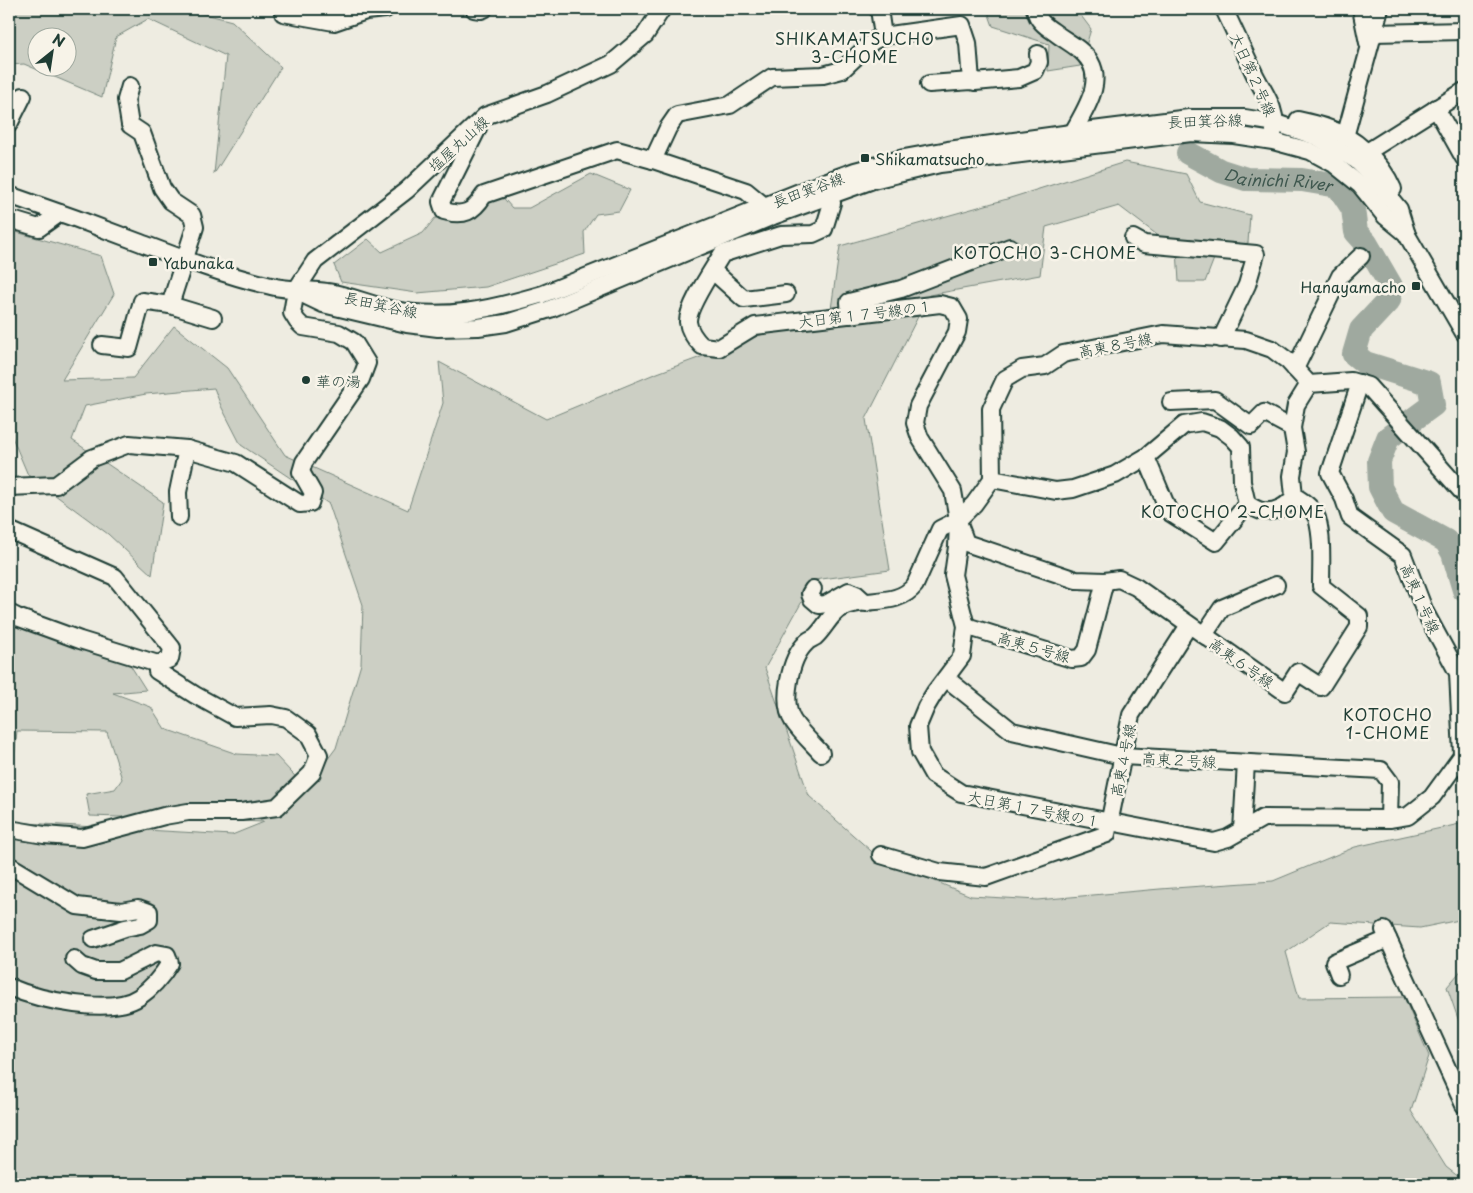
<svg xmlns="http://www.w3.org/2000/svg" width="1473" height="1193" viewBox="0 0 1473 1193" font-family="'Playpen Sans','Klee One',sans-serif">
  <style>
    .green { fill: #cccfc4; stroke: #76867c; fill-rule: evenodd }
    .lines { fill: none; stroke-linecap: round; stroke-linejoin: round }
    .river { stroke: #9fa99f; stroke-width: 24 }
    .minor-casing { stroke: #1f3d34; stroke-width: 20 }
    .minor { stroke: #f7f3e8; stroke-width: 16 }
    .poi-dot { fill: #1f3d34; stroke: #f7f3e8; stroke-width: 2 }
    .labels { text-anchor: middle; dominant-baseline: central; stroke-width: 5; stroke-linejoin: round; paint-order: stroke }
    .street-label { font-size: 15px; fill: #1f3d34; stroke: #f7f3e8 }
    .poi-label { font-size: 15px; fill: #1f3d34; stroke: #f7f3e8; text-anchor: start }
    .neighbourhood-label { font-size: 16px; letter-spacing: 1px; fill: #1f3d34; stroke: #f7f3e8 }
    .water-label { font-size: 16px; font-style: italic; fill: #3f584f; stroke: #f7f3e8 }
  </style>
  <rect width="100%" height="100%" fill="#eeece1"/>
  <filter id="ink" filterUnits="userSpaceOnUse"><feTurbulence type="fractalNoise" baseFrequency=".02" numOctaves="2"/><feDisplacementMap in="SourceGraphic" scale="10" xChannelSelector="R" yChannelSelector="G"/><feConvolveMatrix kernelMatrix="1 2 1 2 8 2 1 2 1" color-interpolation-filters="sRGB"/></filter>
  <g filter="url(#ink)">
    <!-- green -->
    <g class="green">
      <path d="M9 9H199L201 13 232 21 281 67 214 174 226 56 148 19 116 37 102 97 24 64 9 65ZM38 38H68V68H38Z"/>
      <polygon points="987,9 1076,9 1091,29 1080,66 1048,71 1049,44 993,26"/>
      <polygon points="1125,162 1186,174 1200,202 1250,215 1248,243 1217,251 1205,282 1179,282 1177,250 1119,206 1046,227 1040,275 929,295 866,419 890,570 814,580 765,668 809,796 879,858 971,896 1037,900 1160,889 1273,881 1355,847 1464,823 1464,919 1420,928 1330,922 1286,952 1299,998 1404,997 1429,1056 1411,1111 1446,1167 1464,1181 1464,1184 9,1184 9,822 232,835 264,822 90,816 86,794 115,789 122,779 107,732 17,731 11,785 9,785 9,613 129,663 146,690 113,693 151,707 165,729 237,754 276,756 306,788 336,748 361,664 363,605 329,504 241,445 221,406 214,388 146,394 85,406 72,440 163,502 152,575 108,534 28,475 9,430 9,230 101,256 114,294 62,380 133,378 174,326 227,368 285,455 408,510 443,403 439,362 546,419 652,375 831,309 840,246 1007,199"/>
      <polygon points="591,174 630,190 619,211 596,214 584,232 585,254 486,287 417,293 341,282 334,265 368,239 382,252 423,233 435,218 456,222 480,211 485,199 500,194 512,208 529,208"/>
      <polygon points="1464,967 1464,1036 1447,987"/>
    </g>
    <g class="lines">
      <!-- river -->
      <path class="river" id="s1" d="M1188 153 1221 171 1246 179 1302 180 1338 186 1353 209 1356 232 1366 243 1391 286 1389 300 1361 330 1354 354 1365 363 1429 383 1433 405 1388 438 1379 461 1380 487 1393 512 1446 541 1453 553 1464 590"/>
      <!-- minor casing -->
      <g class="minor-casing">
        <g id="minor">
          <polyline points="284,9 283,13 334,22 366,11 386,9"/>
          <polyline points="474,9 481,10 484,9"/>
          <path d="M1035 9C1037 20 1045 26 1054 32 1064 40 1077 46 1085 55 1108 79 1084 111 1072 134"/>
          <path d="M1224 9C1234 30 1244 52 1254 73 1263 92 1278 109 1274 131"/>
          <polyline points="1361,9 1368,43"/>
          <polyline points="1373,33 1464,31"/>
          <polyline points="883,36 962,25 968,43 971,81"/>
          <polyline points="929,84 971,81 975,82 1019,78 1035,71 1039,62 1038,54"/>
          <polyline points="130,86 126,100 130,125 142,133 162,188 171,201 192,215 195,227 170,305"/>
          <polyline points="1436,108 1464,158"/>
          <path d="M1298 120C1307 122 1316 124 1325 127 1354 136 1381 161 1393 189"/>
          <polyline points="9,124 23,96"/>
          <path d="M478 128 441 202 444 211C464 217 473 212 484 195L617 150 653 160 746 191 763 205"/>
          <polyline points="1345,137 1380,9"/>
          <polyline points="1367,152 1464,91"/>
          <polyline points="653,160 668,128 677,115 730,105 772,77 823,75 842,70 873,41 883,36 879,9"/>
          <path d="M9 195C53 210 97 226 141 243 183 259 227 276 271 286 290 291 309 289 327 292 348 295 369 304 390 309 442 321 492 309 543 294L822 183 855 171 904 158 948 150 1093 130 1189 118H1245L1276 123 1317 137 1357 161 1372 176 1399 209 1407 235 1464 333"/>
          <path d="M826 196 832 203 824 229 813 234 781 235 722 254C714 268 687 307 688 322 689 331 696 340 702 346L719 348 755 326 940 304 952 307 959 319 957 332 918 406 915 423 920 438 953 491 958 520 957 547 953 575 966 626 962 656 935 692 926 707 918 726 920 752 933 775 961 793 1214 842 1228 838 1263 818 1389 819 1408 816 1432 797 1464 753"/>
          <polyline points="9,219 39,228 60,213"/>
          <polyline points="1133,238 1144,244 1256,254 1247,285 1221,339"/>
          <polyline points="713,271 744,299 786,294"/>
          <polyline points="302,294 323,304 407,324 438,328 478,327 506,323 550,309 773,216 873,180 940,164 1191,133 1234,135 1273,141 1310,151 1334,164 1360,185 1385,216 1407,234"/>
          <polyline points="850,315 849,302 901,289 1010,247"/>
          <polyline points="102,345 129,348 142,301 170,305 213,318"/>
          <polyline points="1295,369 1340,276 1361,256"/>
          <polyline points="1360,383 1330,473 1344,499 1350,517 1403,555 1425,612 1458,673 1462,754"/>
          <polyline points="1171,402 1215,400 1251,426 1264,413 1292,428"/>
          <polyline points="1146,457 1169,512 1216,542 1247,504"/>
          <path d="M992 479 1056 491 1073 489 1115 475 1146 457 1184 425 1202 422 1220 428 1232 437 1241 447 1242 482 1247 504C1251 506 1257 510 1262 511 1275 513 1288 506 1294 496"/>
          <polyline points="9,487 56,485 92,458 129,444 187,449 236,463 300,504 310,503 313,493 301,472 304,462 361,379 367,363 354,342 339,333 303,327 297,321 292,313 296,290 315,261 407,190 485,116 547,94 611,64 645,35 662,9"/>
          <polyline points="179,517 178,492 187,449"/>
          <path d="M959 524 966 543 1076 580 1105 581 1119 579 1136 587 1285 692 1298 672 1321 687 1359 627V616L1321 586C1321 565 1323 539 1317 518 1313 508 1303 501 1294 496L1292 476 1296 452 1292 428 1296 405 1309 384"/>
          <polyline points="9,530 115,577 172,648 170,659 158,664 80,640 17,617 9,613"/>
          <polyline points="813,589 810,594 812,599 819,605 826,604 849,591 856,594 866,603"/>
          <polyline points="966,626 1072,659 1081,658 1087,650 1105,581"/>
          <polyline points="1204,635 1222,608 1276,585"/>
          <polyline points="947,679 1012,731 1122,756 1381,770 1390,782 1389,819"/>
          <path d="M821 753C812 743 801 733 793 721 781 702 790 658 806 643 808 640 812 639 815 637 826 627 830 613 844 607 867 597 898 607 915 585L940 529 958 520 974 504 992 479 991 409 1005 379 1022 369 1045 366 1063 354 1163 334 1246 340 1272 349 1288 361 1309 384 1351 381 1368 386 1464 494"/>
          <polyline points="9,829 44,835 82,838 164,816 188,812 241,812 277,807 312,773 319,755 308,734 286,718 271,715 235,717 195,695 157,671 158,664"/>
          <polyline points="1242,830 1246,763"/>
          <polyline points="881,855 939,872 986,877 1107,834 1131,715 1189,625"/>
          <polyline points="9,865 77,906 121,911 138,908 149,912 149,920 140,925 125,928 93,939"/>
          <polyline points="1384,930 1464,1105"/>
          <polyline points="1339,975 1334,962 1388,939"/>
          <path d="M9 987C39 1000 111 1016 139 997 152 988 162 976 170 963L167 955 156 953 120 971H96L82 966 74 959"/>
        </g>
      </g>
      <!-- minor -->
      <use href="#minor" class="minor"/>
    </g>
  </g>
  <!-- markers -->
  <g class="poi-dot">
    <rect x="860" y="153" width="10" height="10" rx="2.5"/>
    <rect x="148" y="257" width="10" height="10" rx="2.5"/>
    <rect x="1411" y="281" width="10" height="10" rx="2.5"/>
    <circle cx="306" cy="380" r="5"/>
  </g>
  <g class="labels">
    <!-- street labels -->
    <g class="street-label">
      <text transform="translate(1254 74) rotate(66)">大日第２号線</text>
      <text transform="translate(1205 120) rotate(-2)">長田箕谷線</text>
      <text transform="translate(458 143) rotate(-42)">塩屋丸山線</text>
      <text transform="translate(808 189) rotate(-20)">長田箕谷線</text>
      <text transform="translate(381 304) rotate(12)">長田箕谷線</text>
      <text transform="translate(865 313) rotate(-7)">大日第１７号線の１</text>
      <text transform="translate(1115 344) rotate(-11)">高東８号線</text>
      <text transform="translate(1421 598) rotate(66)">高東１号線</text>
      <text transform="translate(1034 646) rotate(16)">高東５号線</text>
      <text transform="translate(1242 662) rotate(35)">高東６号線</text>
      <text transform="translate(1179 759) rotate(3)">高東２号線</text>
      <text transform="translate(1122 760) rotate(-79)">高東４号線</text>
      <text transform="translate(1034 808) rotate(11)">大日第１７号線の１</text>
    </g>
    <!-- poi labels -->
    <g class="poi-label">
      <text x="875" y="158">Shikamatsucho</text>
      <text x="163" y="262">Yabunaka</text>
      <text x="1406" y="286" text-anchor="end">Hanayamacho</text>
      <text x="316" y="380">華の湯</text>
    </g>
    <!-- neighbourhood labels -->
    <g class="neighbourhood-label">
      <text x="855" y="38">SHIKAMATSUCHO<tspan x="855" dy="18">3-CHOME</tspan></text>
      <text x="1045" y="252">KOTOCHO 3-CHOME</text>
      <text x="1233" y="511">KOTOCHO 2-CHOME</text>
      <text x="1388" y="714">KOTOCHO<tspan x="1388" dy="18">1-CHOME</tspan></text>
    </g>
    <!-- water labels -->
    <g class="water-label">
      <text stroke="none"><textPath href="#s1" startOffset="96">Dainichi River</textPath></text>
    </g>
  </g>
  <!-- margin -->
  <rect width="1473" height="1193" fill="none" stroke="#f7f3e8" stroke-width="30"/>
  <rect x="15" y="15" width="1443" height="1163" fill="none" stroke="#1f3d34" stroke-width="2" filter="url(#ink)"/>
  <!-- north arrow -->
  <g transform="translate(52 52) rotate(30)"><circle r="24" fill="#f7f3e8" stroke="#a1aaa0"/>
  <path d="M0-4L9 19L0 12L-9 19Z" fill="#1f3d34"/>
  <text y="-8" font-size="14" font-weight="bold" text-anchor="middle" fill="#1f3d34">N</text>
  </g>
</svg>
